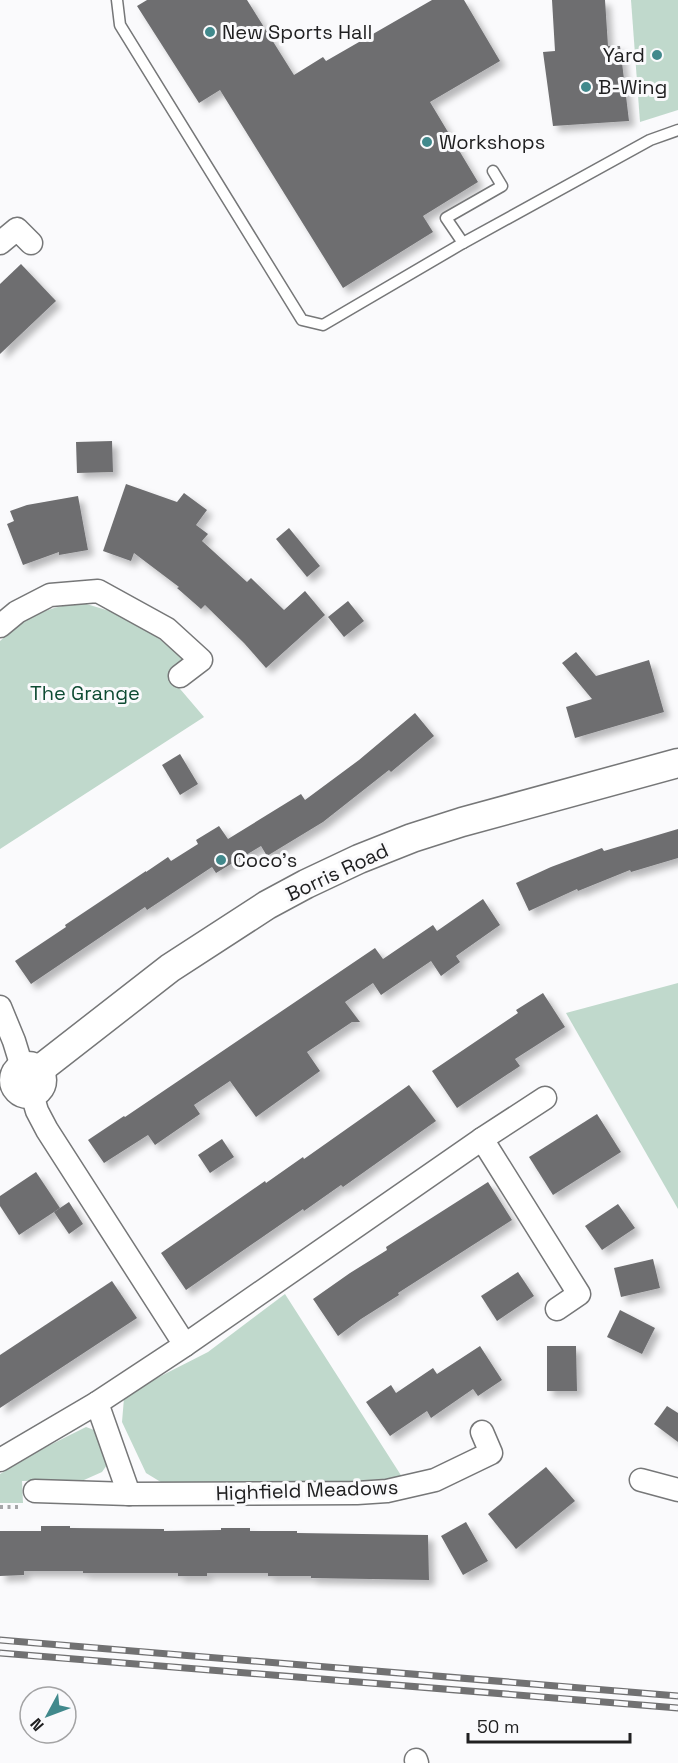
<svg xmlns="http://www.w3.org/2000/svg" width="678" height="1763" viewBox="0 0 678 1763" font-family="'Space Grotesk',sans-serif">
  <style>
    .green { fill: #c0d9cc }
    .building { fill: #6e6e70; filter: url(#shadow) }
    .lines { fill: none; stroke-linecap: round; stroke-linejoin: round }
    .service-casing { stroke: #767778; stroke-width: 13 }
    .minor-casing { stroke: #767778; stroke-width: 25 }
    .tertiary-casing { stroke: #767778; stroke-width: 31 }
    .path { stroke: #a5a5a7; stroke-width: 4; stroke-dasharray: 3 4.5; stroke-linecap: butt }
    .service { stroke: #fff; stroke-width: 10 }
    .minor { stroke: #fff; stroke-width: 22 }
    .tertiary { stroke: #fff; stroke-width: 28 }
    .rail-casing { stroke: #717172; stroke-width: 7 }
    .rail { stroke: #fafafc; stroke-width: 4.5; stroke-dasharray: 14; stroke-linecap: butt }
    .poi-dot { fill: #41898c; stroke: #fafafc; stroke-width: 2 }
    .labels { text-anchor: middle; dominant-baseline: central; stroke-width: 6; stroke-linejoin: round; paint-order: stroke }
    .poi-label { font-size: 20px; fill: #202021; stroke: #fafafc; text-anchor: start }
    .park-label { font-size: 20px; fill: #0d4a32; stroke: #fafafc }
    .street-label { font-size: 20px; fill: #202021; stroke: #fafafc }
  </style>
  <defs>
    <filter id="shadow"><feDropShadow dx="5.5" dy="5.5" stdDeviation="3" flood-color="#0004"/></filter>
  </defs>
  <rect width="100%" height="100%" fill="#fafafc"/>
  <!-- green -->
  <g class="green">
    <polygon points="631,0 678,0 678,110 640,122"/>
    <path d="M83 603 113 612 151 632 184 659 169 676 204 717 0 849V641C26 617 48 606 83 603Z"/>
    <polygon points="678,983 678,1209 566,1013"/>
    <polygon points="285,1294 404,1480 391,1483 164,1484 146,1473 122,1422 124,1398 153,1380 208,1352"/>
    <polygon points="86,1427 97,1431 109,1462 102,1472 84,1480 22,1481 23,1503 0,1503 0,1474 44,1448"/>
  </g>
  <!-- building -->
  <g class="building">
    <polygon points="147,0 247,0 294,75 323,57 326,61 432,0 464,0 500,61 430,102 478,182 423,216 433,232 343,288 220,90 199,103 137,6"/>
    <polygon points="552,0 605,0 608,46 620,46 629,121 553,126 543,52 555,51"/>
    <polygon points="21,264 56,301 0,354 0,284"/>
    <polygon points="112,441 113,472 77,473 76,442"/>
    <polygon points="126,484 177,502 184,493 207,510 196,525 208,534 202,541 247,582 251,578 284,610 305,591 325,615 266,668 244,643 205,605 201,609 177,588 179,587 134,553 131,561 103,551"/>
    <polygon points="78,496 88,550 59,555 59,552 23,565 7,524 14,521 10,511 27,505"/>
    <polygon points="289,528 320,566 307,577 276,539"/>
    <polygon points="348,601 364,621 344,637 328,617"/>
    <polygon points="576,652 596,676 649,660 664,712 575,738 566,707 592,699 562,663"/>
    <polygon points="415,713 434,736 391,772 389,770 323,822 267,856 261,846 216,873 212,867 147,910 145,907 31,984 15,961 66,927 65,925 146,871 146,872 168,857 171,861 198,844 196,840 219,826 228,839 301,794 305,800 359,760"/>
    <polygon points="180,754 198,784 180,795 162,765"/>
    <polygon points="678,829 678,858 631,872 630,870 578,891 577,889 529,911 516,883 551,867 602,848 604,851"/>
    <polygon points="483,899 500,925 456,956 460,962 441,976 431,961 381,995 373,983 345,1002 360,1022 352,1022 307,1052 320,1071 256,1117 230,1081 194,1105 200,1114 155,1145 148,1135 104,1163 88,1140 124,1116 125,1117 375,948 383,959 433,925 437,931"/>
    <polygon points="543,993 565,1027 515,1059 520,1066 457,1108 432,1071 518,1013 516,1010"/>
    <polygon points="409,1085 436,1121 343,1187 341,1185 304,1211 303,1209 186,1290 161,1253 265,1181 266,1183 303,1157 304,1159"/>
    <polygon points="597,1114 621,1152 553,1195 529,1157"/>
    <polygon points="222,1139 234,1157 210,1173 198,1155"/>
    <polygon points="36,1172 60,1208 19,1235 0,1206 0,1196"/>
    <polygon points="488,1182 512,1220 398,1293 399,1295 361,1319 338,1336 313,1299 350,1273 387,1250 386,1247"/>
    <polygon points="69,1202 83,1224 69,1234 54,1212"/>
    <polygon points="618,1204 635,1228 602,1250 585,1226"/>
    <polygon points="653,1259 660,1288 621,1297 614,1268"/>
    <polygon points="518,1272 534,1296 497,1321 481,1296"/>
    <polygon points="112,1281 137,1318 0,1408 0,1355"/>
    <polygon points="620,1310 655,1328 642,1354 607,1337"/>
    <polygon points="480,1346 502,1380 478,1396 473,1389 431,1418 427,1411 390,1436 366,1402 391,1385 396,1393 433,1368 437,1374"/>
    <polygon points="547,1346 576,1346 577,1391 547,1391"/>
    <polygon points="667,1406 678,1413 678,1442 654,1424"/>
    <polygon points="546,1467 575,1501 516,1549 488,1514"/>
    <polygon points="466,1522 488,1561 463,1575 441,1536"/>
    <polygon points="41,1526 70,1526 70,1528 164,1529 164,1531 221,1530 221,1528 250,1528 250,1531 297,1531 297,1533 428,1535 429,1580 311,1578 311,1576 268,1576 268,1573 207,1573 207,1576 178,1576 178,1573 83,1573 83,1571 24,1571 24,1575 0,1576 0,1531 41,1531"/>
  </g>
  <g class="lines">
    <!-- service casing -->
    <g class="service-casing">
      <g id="service">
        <polyline points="117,0 120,25 302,320 323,325 463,243"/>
        <polyline points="493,171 502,186 446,218 463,243 650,140 678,130"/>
      </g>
    </g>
    <!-- minor casing -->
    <g class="minor-casing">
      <g id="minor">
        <polyline points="0,243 17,229 31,243"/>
        <polyline points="0,626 17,612 50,595 98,591 167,629 201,660 180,676"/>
        <polyline points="0,1007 14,1041 22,1067"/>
        <polyline points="32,1094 37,1111 47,1130 185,1345 97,1403 129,1494 357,1493 387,1491 435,1480 491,1453 482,1432"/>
        <polyline points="482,1139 545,1098"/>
        <polyline points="185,1345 482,1139 579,1294 557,1309"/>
        <polyline points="0,1460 97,1403"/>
        <polyline points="641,1480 678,1490"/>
        <polyline points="35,1491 129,1494"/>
        <polyline points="416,1760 417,1763"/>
      </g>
    </g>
    <!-- tertiary casing -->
    <g class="tertiary-casing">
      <g id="tertiary">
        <circle cx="28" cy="1080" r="14"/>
        <polyline points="39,1070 170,968 267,905 306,884 359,859 412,838 462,822 678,763"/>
      </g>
    </g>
    <!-- path -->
    <polyline class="path" points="0,1507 20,1507"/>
    <!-- service -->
    <use href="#service" class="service"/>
    <!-- minor -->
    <use href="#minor" class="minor"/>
    <!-- tertiary -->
    <use href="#tertiary" class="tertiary"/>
    <!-- rail casing -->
    <g class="rail-casing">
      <g id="rail">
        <polyline points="0,1640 678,1696"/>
        <polyline points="0,1653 678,1708"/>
      </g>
    </g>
    <!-- rail -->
    <use href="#rail" class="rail"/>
  </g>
  <!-- markers -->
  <g class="poi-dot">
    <circle cx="210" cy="32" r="6"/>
    <circle cx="657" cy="55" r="6"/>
    <circle cx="586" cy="87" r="6"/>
    <circle cx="427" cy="142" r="6"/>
    <circle cx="221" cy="860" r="6"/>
  </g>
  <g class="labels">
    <!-- poi labels -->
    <g class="poi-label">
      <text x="222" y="32">New Sports Hall</text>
      <text x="645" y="55" text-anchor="end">Yard</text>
      <text x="598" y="87">B-Wing</text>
      <text x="439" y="142">Workshops</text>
      <text x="233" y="860">Coco's</text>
    </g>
    <!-- park labels -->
    <g class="park-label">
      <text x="85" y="693">The Grange</text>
    </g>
    <!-- street labels -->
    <g class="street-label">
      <text transform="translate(337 872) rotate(-25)">Borris Road</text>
      <text transform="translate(307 1490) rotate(-2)">Highfield Meadows</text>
    </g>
  </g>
  <!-- north arrow -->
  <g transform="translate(48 1715) rotate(229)"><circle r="28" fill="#fafafc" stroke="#a3a3a4" stroke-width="1.5"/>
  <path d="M0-4.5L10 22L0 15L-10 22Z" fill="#41898c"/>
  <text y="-9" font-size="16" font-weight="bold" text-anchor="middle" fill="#202021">N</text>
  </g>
  <!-- scale -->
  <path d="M468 1733v9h162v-9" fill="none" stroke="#202021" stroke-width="3"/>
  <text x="477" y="1733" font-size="18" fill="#202021" stroke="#fafafc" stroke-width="4.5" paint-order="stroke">50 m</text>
</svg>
